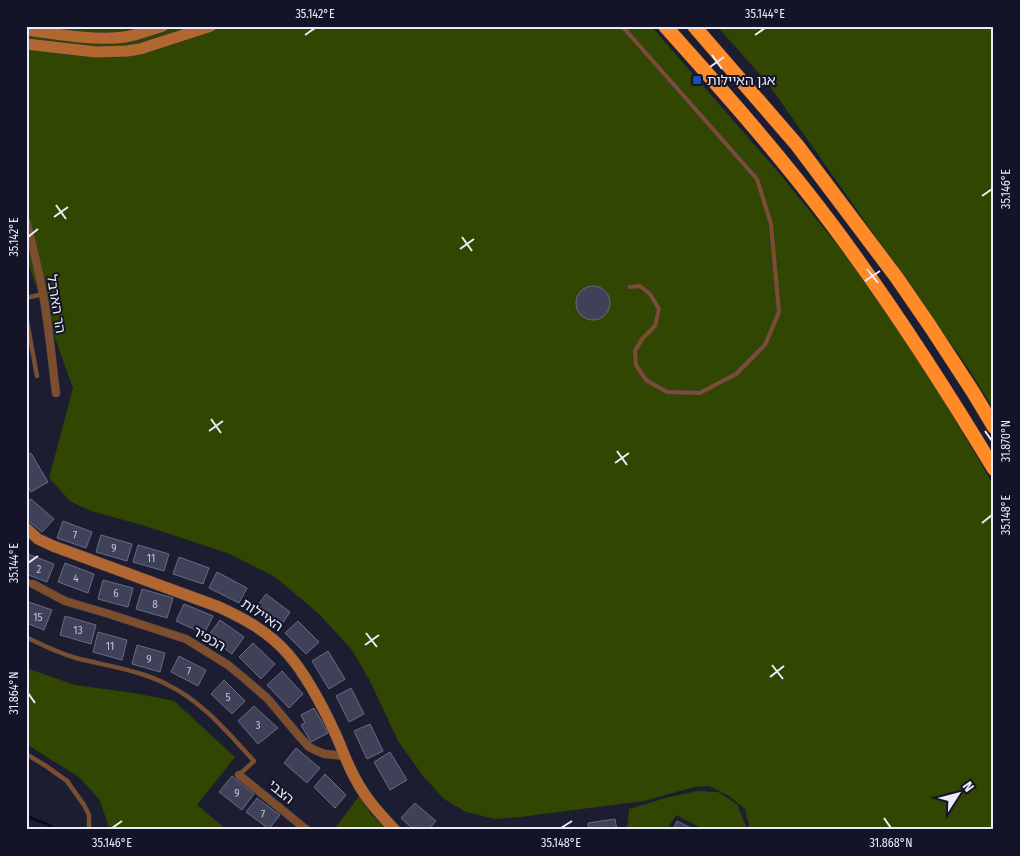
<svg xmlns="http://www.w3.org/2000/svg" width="1020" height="856" viewBox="0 0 1020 856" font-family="'Fira Sans Condensed','Noto Sans Hebrew',sans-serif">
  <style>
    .green { fill: #314600 }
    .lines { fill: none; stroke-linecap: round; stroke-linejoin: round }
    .stream { stroke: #020b12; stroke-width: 2.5 }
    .building { fill: #3f4158; stroke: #686b83 }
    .lane-casing { stroke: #393a4d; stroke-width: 5 }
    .street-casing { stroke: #393a4d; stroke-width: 9 }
    .secondary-casing { stroke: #393a4d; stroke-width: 12 }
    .highway-casing { stroke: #393a4d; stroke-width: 15 }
    .lane { stroke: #7c4e2e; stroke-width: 4 }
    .street { stroke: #7c4e2e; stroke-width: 8 }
    .secondary { stroke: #b1672f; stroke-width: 11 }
    .highway { stroke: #ff8a28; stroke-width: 14 }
    .ticks { fill: none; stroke: #eaecfa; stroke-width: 2 }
    .transit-dot { fill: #1a4fb4; stroke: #131427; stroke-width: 2 }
    .labels { text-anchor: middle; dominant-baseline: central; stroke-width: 4; stroke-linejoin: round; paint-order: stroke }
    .number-label { font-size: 11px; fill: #bfc1d2 }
    .poi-label { font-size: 14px; fill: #eaecfa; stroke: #131427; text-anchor: start }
    .street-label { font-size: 14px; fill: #eaecfa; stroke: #131427 }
    .neatline { fill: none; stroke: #eaecfa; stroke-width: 2 }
    .ticks-label { font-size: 12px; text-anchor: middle; fill: #eaecfa }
  </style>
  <rect width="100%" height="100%" fill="#1c1d31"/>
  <!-- green -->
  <g class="green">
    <polygon points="26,26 651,26 779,173 894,315 994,486 994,830 750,830 745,809 729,796 709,786 694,787 644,801 520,817 495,819 466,812 444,799 423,776 398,741 370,681 352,650 319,614 275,577 230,554 142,525 91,511 70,501 49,478 73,388 26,258"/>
    <polygon points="717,26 994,26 994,410 966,365 769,85"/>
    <polygon points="26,668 75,685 134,693 174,701 235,757 197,805 227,830 110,830 99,799 79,777 26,744"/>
    <polygon points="697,791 718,792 737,804 746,826 746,830 705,830 676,815 667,830 627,830 629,809 669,797"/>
    <polygon points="359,796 371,814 387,830 334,830"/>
  </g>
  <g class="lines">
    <!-- stream -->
    <polyline class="stream" points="26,816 47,824 55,830"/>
  </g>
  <!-- building -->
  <g class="building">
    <circle cx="593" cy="303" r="17"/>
    <polygon points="31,453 48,482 31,492 26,484 26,456"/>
    <polygon points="31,499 54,519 42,532 26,519 26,504"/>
    <polygon points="63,521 92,532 86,548 57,538"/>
    <polygon points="101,535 132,544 127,561 96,552"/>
    <polygon points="138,545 169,554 164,571 133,562"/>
    <polygon points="28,554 54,564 47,582 26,574 26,559"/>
    <polygon points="179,557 209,568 203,584 173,574"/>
    <polygon points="65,563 94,574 88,593 58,582"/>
    <polygon points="217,572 247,588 239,603 209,588"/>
    <polygon points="103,580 133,588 128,607 98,599"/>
    <polygon points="142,589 173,598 167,618 136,609"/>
    <polygon points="266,594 290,612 280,627 255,609"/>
    <polygon points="26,601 52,610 44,630 26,623"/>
    <polygon points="184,604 213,616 204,634 176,621"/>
    <polygon points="65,616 96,625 91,644 60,635"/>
    <polygon points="220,620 244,637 232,654 208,636"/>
    <polygon points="298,621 319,642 306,654 285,633"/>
    <polygon points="98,632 127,640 122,660 93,652"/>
    <polygon points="253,643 275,664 261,679 239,657"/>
    <polygon points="137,645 165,653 160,672 132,664"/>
    <polygon points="328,651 345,679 329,689 312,661"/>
    <polygon points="179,656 206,670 198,686 171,672"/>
    <polygon points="282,671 303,694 289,708 267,685"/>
    <polygon points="224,680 245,701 232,714 211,694"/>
    <polygon points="351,688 364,714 349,722 336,696"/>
    <polygon points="254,706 278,728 258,744 238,721"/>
    <polygon points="314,708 328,733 311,742 301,725 305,723 301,715"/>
    <polygon points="370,724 383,751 367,759 354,731"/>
    <polygon points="296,748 320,768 307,783 284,763"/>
    <polygon points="390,752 407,780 390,790 374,762"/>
    <polygon points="325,774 346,795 335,808 314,787"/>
    <polygon points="232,776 254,794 242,810 219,792"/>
    <polygon points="257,798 280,815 269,829 246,812"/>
    <polygon points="415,803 436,821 428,830 414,830 401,818"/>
    <polygon points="615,819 617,830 589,830 588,823"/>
    <polygon points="677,821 695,830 673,830"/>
  </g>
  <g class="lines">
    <!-- lane casing -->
    <g class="lane-casing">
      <g id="lane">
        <polyline points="622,26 757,179 771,224 779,312 765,345 736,374 700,393 667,392 646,380 636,365 635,351 642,339 655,326 659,309 650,294 640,286 630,287"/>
        <polyline points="26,298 43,294"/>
        <polyline points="26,316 37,376"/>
        <polyline points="26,580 33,584"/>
        <path d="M26 637C42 645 59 653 76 658 107 666 140 670 168 685 203 702 228 733 254 761L239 775"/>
        <polyline points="26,754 46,766 67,781 84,805 89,815 89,830"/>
      </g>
    </g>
    <!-- street casing -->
    <g class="street-casing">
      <g id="street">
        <path d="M26 221C31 238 35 256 39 274 48 313 51 354 56 393"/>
        <polyline points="33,584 65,601 109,614 186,639 228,665 245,679 268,699 299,736 309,747 317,751 325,754 345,756"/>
        <polyline points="239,775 307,830"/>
      </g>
    </g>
    <!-- secondary casing -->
    <g class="secondary-casing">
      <g id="secondary">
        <path d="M26 30C56 34 95 41 125 37 138 35 150 30 163 26"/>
        <polyline points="26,44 96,52 127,51 140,49 211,26"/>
        <path d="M26 528 38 539 53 546 219 607C245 619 269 632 288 654 307 676 323 707 335 733 342 748 347 764 355 778 365 798 380 814 395 830"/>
      </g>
    </g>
    <!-- highway casing -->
    <g class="highway-casing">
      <g id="highway">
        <path d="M665 26C723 91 781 156 833 226 891 304 944 386 994 469"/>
        <polyline points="694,26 797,145 897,278 930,326 973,392 994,427"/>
      </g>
    </g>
    <!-- lane -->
    <use href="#lane" class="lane"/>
    <!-- street -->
    <use href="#street" class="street"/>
    <!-- secondary -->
    <use href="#secondary" class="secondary"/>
    <!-- highway -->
    <use href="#highway" class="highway"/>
  </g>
  <!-- ticks -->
  <path class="ticks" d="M305 35 315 28M755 35 765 28M712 55 722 69M710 67 724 57M982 196 992 189M56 205 66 219M54 217 68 207M28 237 38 229M462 237 472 251M460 249 474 239M867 269 878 283M865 281 880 271M211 419 221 433M209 431 223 421M985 431 992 441M617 451 627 465M615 463 629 453M982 523 992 515M28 563 38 556M366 633 377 647M365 645 379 635M772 665 783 679M770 677 784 666M28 693 35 703M884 818 891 828M112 828 122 821M561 828 572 821"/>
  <!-- markers -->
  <rect class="transit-dot" x="692" y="75" width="10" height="10" rx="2.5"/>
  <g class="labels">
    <!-- number labels -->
    <g class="number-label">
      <text x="75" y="535">7</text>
      <text x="114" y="548">9</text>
      <text x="151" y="558">11</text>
      <text x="39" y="569">2</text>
      <text x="76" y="578">4</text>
      <text x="116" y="593">6</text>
      <text x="155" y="604">8</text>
      <text x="38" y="617">15</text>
      <text x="78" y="630">13</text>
      <text x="110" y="646">11</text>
      <text x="149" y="659">9</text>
      <text x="189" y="671">7</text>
      <text x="228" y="697">5</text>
      <text x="258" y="725">3</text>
      <text x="237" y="793">9</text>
      <text x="263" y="814">7</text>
    </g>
    <!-- poi labels -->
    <g class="poi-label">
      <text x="707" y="80">אגן האיילות</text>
    </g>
    <!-- street labels -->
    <g class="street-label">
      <text transform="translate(56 304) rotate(81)">הר הארבל</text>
      <text transform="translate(262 615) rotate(34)">האיילות</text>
      <text transform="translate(209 639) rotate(30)">הכפיר</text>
      <text transform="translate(281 792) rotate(39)">הצבי</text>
    </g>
  </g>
  <!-- border -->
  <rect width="1020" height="856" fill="none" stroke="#131427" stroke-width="55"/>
  <!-- north arrow -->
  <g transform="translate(958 794) rotate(54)" stroke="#131427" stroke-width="4" paint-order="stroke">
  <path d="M0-4L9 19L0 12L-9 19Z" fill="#eaecfa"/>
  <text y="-8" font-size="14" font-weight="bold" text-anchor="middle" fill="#eaecfa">N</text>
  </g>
  <rect x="28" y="28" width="964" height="800" class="neatline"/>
  <g class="ticks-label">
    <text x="315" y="18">35.142°E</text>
    <text x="765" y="18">35.144°E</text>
    <text transform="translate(1006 189) rotate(-90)" y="4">35.146°E</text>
    <text transform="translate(14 237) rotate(-90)" y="4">35.142°E</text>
    <text transform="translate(1006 441) rotate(-90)" y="4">31.870°N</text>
    <text transform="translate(1006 515) rotate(-90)" y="4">35.148°E</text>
    <text transform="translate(14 563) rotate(-90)" y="4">35.144°E</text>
    <text transform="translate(14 693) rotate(-90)" y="4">31.864°N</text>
    <text x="112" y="847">35.146°E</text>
    <text x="561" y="847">35.148°E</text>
    <text x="891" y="847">31.868°N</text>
  </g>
</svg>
